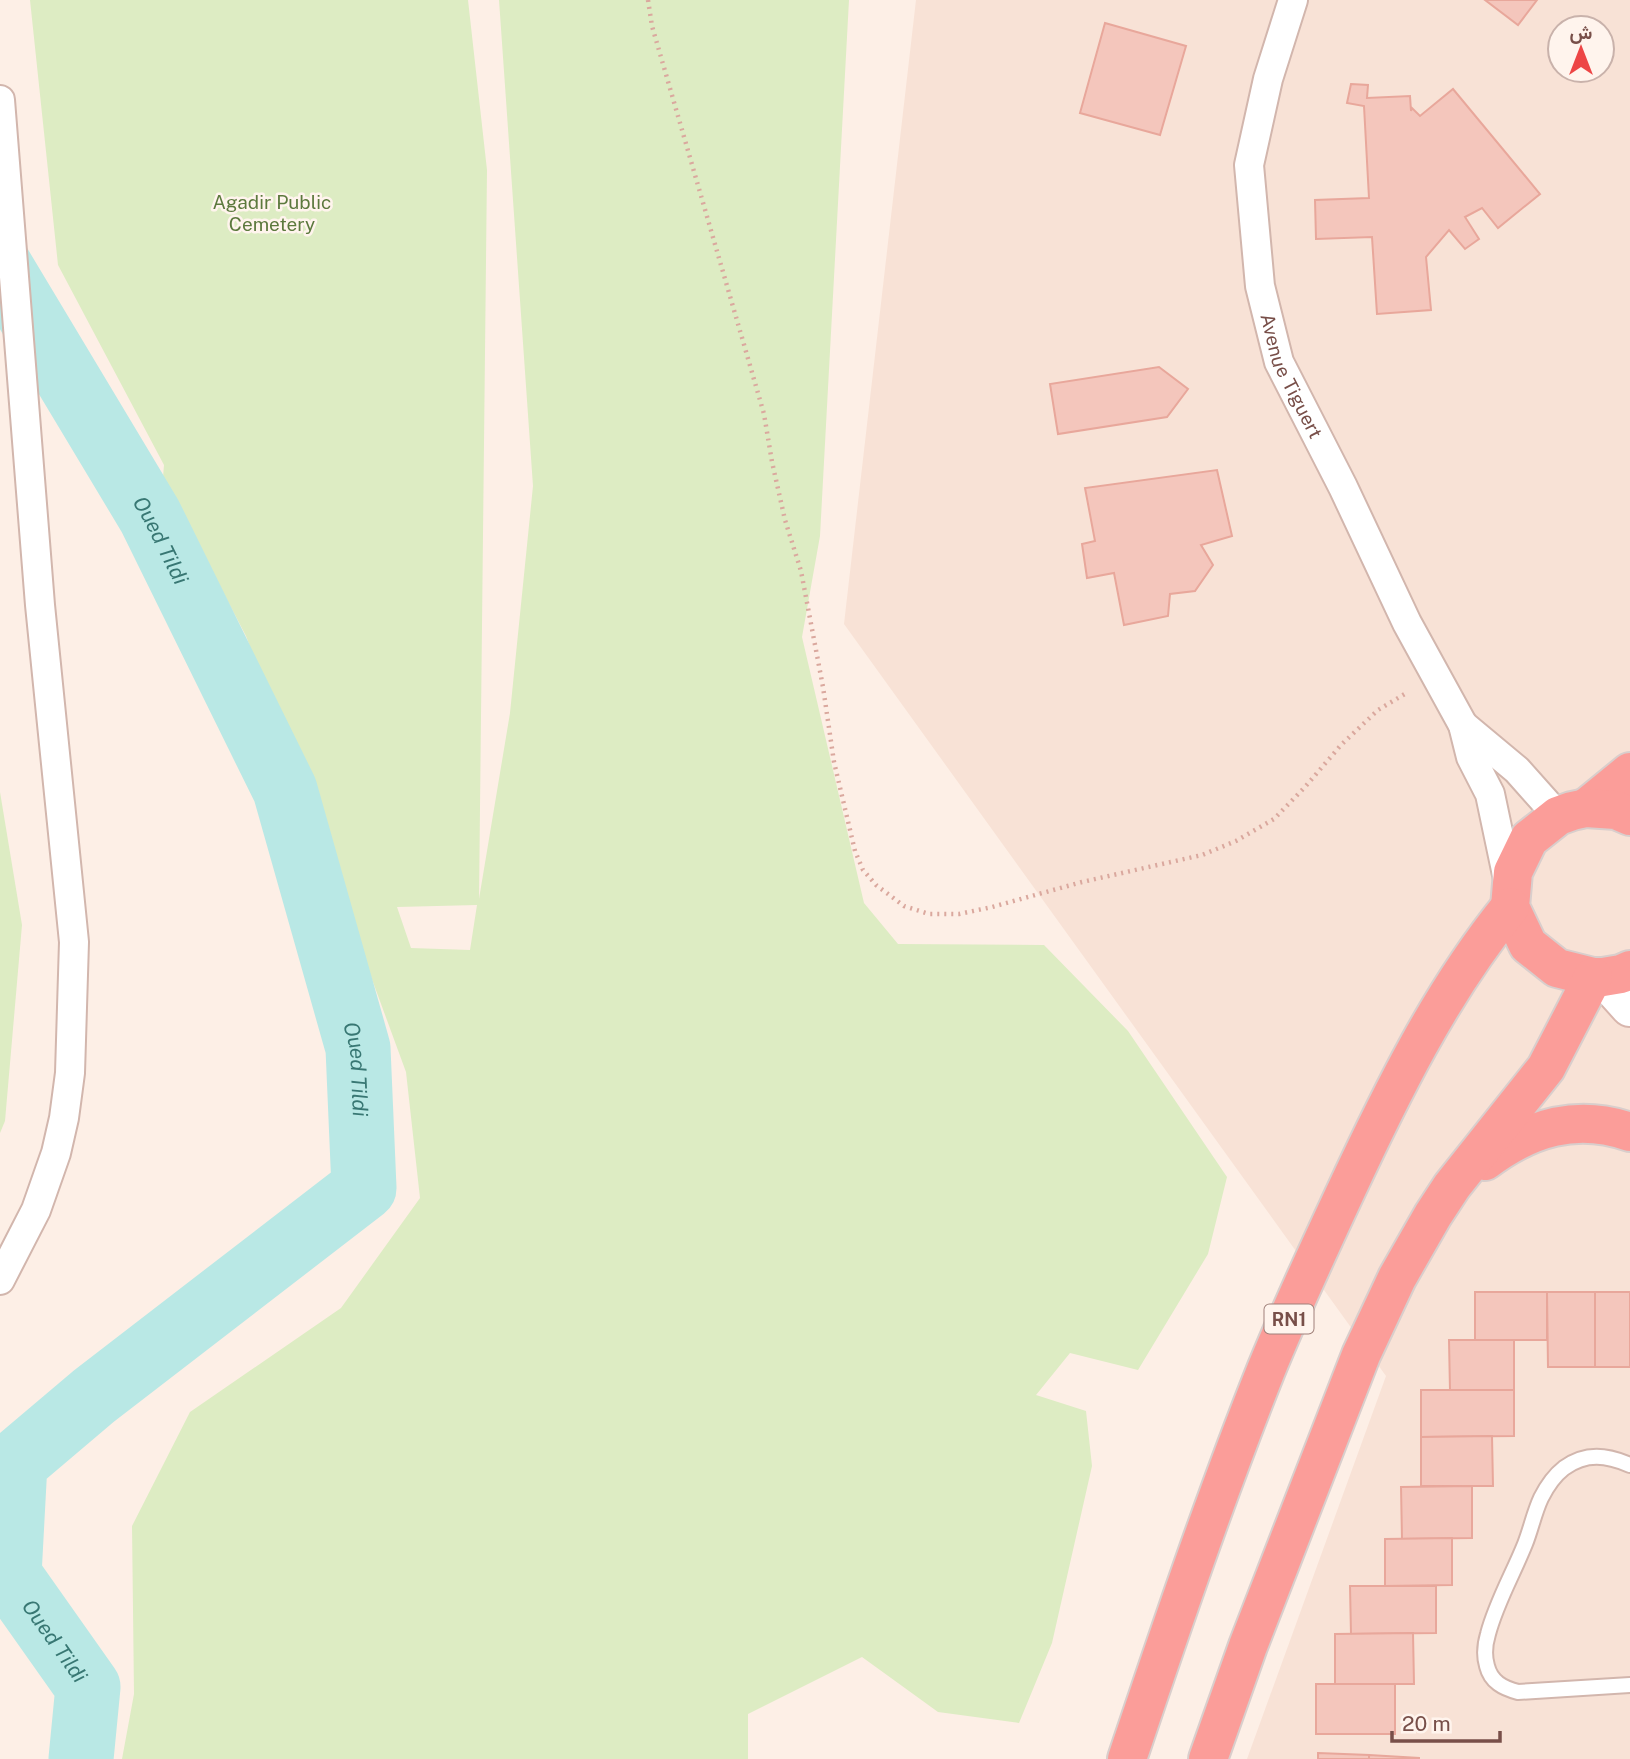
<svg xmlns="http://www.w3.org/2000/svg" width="1630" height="1759" viewBox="0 0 1630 1759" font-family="'Public Sans',Vazirmatn,sans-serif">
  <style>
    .residential { fill: #f8e2d6; fill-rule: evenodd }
    .green { fill: #ddecc3; fill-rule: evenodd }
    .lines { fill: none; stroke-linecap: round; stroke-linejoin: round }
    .river { stroke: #b9e8e5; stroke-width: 65 }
    .building { fill: #f4c6bc; stroke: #e8a79b; stroke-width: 2 }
    .lane-casing { stroke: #d2b6ad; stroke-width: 18 }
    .street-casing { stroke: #d2b6ad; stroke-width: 32 }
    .secondary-casing { stroke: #d8b6ad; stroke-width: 42 }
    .highway-casing { stroke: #d9cecc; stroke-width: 42 }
    .path { stroke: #daa89e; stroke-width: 4.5; stroke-dasharray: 2 5; stroke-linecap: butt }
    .lane { stroke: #fff; stroke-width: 14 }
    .street { stroke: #fff; stroke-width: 28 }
    .secondary { stroke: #fff; stroke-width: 38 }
    .highway { stroke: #fb9d99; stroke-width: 38 }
    .labels { text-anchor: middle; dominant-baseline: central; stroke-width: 5; stroke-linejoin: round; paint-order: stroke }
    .shield { fill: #fff4ed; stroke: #a0807a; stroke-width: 2 }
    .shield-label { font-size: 18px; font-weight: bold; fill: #784f49 }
    .park-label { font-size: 19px; fill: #5c793d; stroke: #fff4ed }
    .street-label { font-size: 19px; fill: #784f49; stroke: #fff4ed }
    .water-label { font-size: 21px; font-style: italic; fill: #387773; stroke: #fff4ed }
  </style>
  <rect width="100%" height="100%" fill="#fdefe6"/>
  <!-- residential -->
  <path class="residential" d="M916 0H1630V1759H1247L1386 1376 844 624ZM1560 28H1602V70H1560Z"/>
  <!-- green -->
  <g class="green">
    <path d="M30 0H468L487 170 479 899 510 713 533 486 499 0H849L820 536 802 637 864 903 898 944 1044 945 1128 1031 1227 1177 1208 1254 1138 1370 1070 1353 1036 1395 1086 1411 1092 1466 1052 1643 1019 1723 938 1712 862 1657 748 1714V1759H122L134 1694 132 1526 190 1412 341 1308 420 1198 406 1072 246 636 163 477 164 465 58 265ZM477 905 470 950 411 948 397 907Z"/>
    <polygon points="0,792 22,925 5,1121 0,1133"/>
  </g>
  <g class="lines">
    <!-- river -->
    <path class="river" id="s1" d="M0 266 150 516 285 790 358 1048 364 1188 94 1396 15 1463 9 1575 88 1687 81 1759"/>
  </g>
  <!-- building -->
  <g class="building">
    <polygon points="1485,0 1537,0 1518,25"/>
    <polygon points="1105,23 1186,46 1160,135 1080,113"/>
    <polygon points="1351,84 1368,85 1367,98 1410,96 1411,111 1412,108 1420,116 1453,89 1540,194 1498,228 1482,208 1465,217 1479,239 1465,249 1449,230 1426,257 1431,310 1377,314 1372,237 1316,239 1315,200 1369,198 1364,106 1347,103"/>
    <polygon points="1159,367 1188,389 1167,417 1058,434 1050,384"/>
    <polygon points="1217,470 1232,536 1201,545 1213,565 1195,591 1170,594 1168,616 1124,625 1114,573 1087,578 1082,544 1095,541 1085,488"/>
    <rect x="1475" y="1292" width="72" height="48"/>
    <polygon points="1547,1292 1595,1292 1595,1367 1548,1367"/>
    <rect x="1595" y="1292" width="35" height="75"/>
    <polygon points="1449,1340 1514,1340 1514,1390 1450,1390"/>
    <polygon points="1421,1390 1514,1390 1514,1436 1421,1437"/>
    <polygon points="1492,1436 1493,1486 1421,1486 1421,1437"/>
    <polygon points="1472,1486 1472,1538 1402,1539 1401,1487"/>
    <polygon points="1452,1538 1452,1585 1385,1586 1385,1539"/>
    <polygon points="1350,1586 1436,1586 1436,1633 1351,1634"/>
    <polygon points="1413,1633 1414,1684 1335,1684 1335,1634"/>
    <rect x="1316" y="1684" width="79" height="50"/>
    <polygon points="1318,1753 1369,1755 1369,1759 1318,1759"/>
    <polygon points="1369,1755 1419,1758 1419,1759 1369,1759"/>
  </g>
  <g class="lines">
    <!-- lane casing -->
    <g class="lane-casing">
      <path id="lane" d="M1630 1465C1607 1455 1586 1452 1564 1468 1555 1475 1546 1488 1541 1498 1534 1513 1531 1529 1525 1544 1513 1574 1496 1603 1488 1634 1485 1644 1484 1656 1487 1666 1491 1682 1503 1688 1518 1692L1630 1685"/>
    </g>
    <!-- street casing -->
    <g class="street-casing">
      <g id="street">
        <path id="s2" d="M1293 0 1268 79 1249 165 1260 286 1279 362 1343 487 1407 623 1463 725 1471 757 1490 794 1510 889"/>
        <polyline points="0,100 40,605 74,942 70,1073 64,1118 56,1153 36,1210 0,1280"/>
        <polyline points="1463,725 1517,770 1558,816"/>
      </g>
    </g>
    <!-- secondary casing -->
    <g class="secondary-casing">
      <polyline id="secondary" points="1603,977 1630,1007"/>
    </g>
    <!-- highway casing -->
    <g class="highway-casing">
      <g id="highway">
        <polyline points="1586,808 1630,772"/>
        <polyline points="1630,816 1616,810 1586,808 1572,811 1558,816 1529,839 1513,872 1510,907 1528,945 1557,968 1593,977 1603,977 1621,974 1630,970"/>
        <path d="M1485 1161C1529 1128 1576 1113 1630 1132"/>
        <path d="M1127 1759C1171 1628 1215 1498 1266 1370 1290 1311 1317 1253 1344 1195 1391 1094 1440 993 1510 907"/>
        <polyline points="1208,1759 1248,1646 1361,1355 1397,1278 1433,1215 1452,1186 1546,1068 1593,977"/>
      </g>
    </g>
    <!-- path -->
    <polyline class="path" points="648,0 652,26 665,71 764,414 772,462 785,520 801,571 823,687 834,762 855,851 863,870 876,885 904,906 929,914 959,914 992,907 1082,882 1202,855 1236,841 1274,819 1305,787 1341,745 1378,710 1408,692"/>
    <!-- lane -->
    <use href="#lane" class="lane"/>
    <!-- street -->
    <use href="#street" class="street"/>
    <!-- secondary -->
    <use href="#secondary" class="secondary"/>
    <!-- highway -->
    <use href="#highway" class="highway"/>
  </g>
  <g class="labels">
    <!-- shield labels -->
    <rect class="shield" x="1264.5" y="1304.5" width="49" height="29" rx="5"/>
    <g class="shield-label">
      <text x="1289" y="1319">RN1</text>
    </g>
    <!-- park labels -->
    <g class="park-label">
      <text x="272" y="202">Agadir Public<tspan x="272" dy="22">Cemetery</tspan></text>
    </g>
    <!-- street labels -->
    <g class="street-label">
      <text stroke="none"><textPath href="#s2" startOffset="388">Avenue Tiguert</textPath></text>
    </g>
    <!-- water labels -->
    <g class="water-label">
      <text stroke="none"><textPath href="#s1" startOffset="318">Oued Tildi</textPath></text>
      <text stroke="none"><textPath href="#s1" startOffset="886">Oued Tildi</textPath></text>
      <text stroke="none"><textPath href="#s1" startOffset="1642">Oued Tildi</textPath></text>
    </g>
  </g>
  <!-- north arrow -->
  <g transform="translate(1581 49)"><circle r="33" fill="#fff4ed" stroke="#c9b2ab" stroke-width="2"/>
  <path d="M0-5L12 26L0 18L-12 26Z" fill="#ed4545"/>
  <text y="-10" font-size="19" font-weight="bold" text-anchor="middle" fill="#784f49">ش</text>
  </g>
  <!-- scale -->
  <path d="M1392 1731v10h108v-10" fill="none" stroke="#784f49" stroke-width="3.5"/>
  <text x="1402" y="1731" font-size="21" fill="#784f49" stroke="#fff4ed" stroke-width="5" paint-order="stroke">20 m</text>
</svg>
